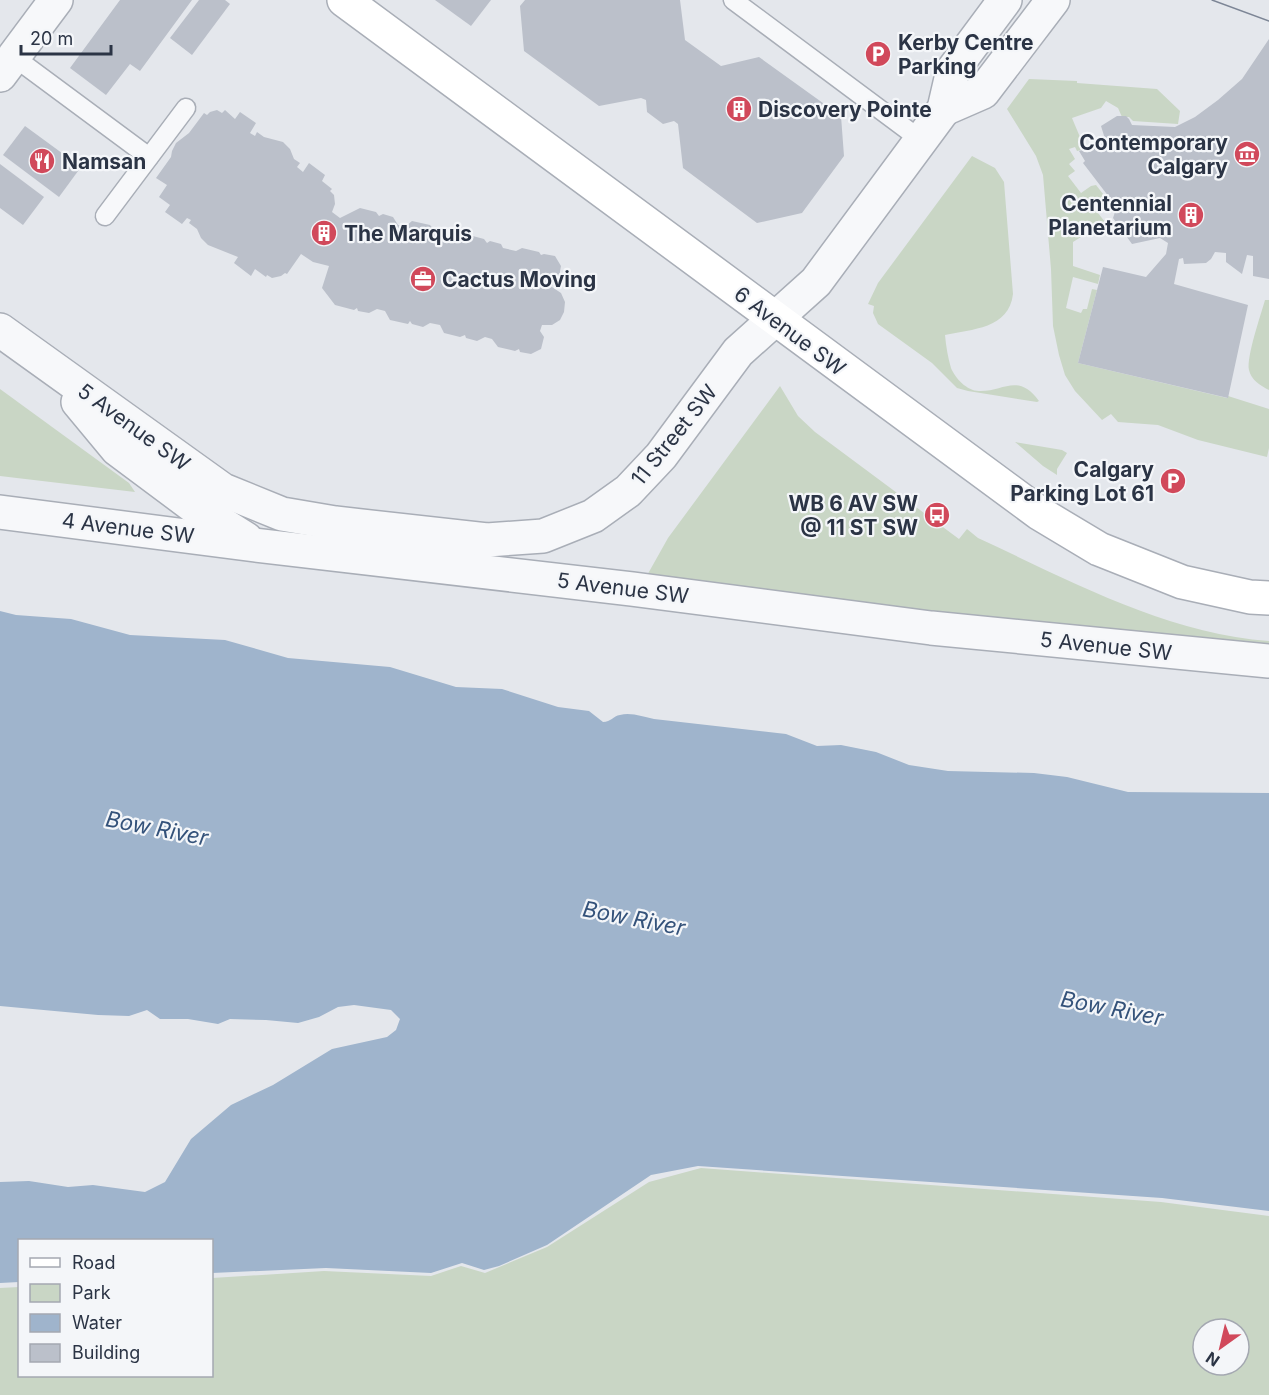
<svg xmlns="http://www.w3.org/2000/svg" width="1269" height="1395" viewBox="0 0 1269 1395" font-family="Inter,sans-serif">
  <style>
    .green { fill: #c9d6c5; fill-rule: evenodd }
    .water { fill: #9fb4cc }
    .building { fill: #bbc0ca }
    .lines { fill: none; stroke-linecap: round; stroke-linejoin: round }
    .service-casing { stroke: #a9aeb7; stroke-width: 21 }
    .minor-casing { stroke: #a9aeb7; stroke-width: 36 }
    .tertiary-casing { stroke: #a9aeb7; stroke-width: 36 }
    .secondary-casing { stroke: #a9aeb7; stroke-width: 36 }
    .service { stroke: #f7f8fa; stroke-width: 18 }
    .minor { stroke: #f7f8fa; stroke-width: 33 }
    .tertiary { stroke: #f7f8fa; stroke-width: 33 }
    .secondary { stroke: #fff; stroke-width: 33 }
    .tram { stroke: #7d8696; stroke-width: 1.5 }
    .labels { text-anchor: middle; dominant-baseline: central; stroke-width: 4.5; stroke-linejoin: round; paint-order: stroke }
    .poi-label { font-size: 21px; font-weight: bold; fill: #2b3445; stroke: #f4f6f9; text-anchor: start }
    .street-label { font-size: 21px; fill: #2b3445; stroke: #f4f6f9 }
    .water-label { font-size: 22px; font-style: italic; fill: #34527a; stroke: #f4f6f9 }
  </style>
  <rect width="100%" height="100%" fill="#e4e7ec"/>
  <!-- green -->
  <g class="green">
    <polygon points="1029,79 1077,81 1077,83 1157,89 1180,111 1178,124 1133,121 1129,117 1122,117 1118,108 1106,101 1101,108 1072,118 1085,149 1077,151 1075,147 1069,149 1075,159 1069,164 1075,171 1068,176 1081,193 1091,186 1096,185 1107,199 1104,208 1098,213 1105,222 1073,242 1073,266 1100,275 1098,284 1073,277 1066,308 1081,313 1083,309 1087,309 1092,289 1097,290 1078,363 1227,398 1228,396 1269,409 1269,448 1267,457 1198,440 1158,425 1118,422 1111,414 1102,420 1075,391 1065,375 1059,355 1053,326 1051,269 1043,175 1036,156 1007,109"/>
    <path d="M972 156 995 168 1004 182 1013 294C1009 329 972 329 945 335 946 346 948 358 951 368 955 378 967 391 979 391 1003 392 1018 372 1039 401L1037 402 968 391 957 388 932 363 878 324 873 313 874 306 868 304 878 283Z"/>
    <path d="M1265 300H1269V390C1261 386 1251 380 1249 370 1246 358 1261 314 1265 300Z"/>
    <path d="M780 386 798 416 815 432 959 539 967 529 978 538C1071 581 1165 633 1269 641V648L1177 641 645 579 668 538Z"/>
    <polygon points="0,389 129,483 135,492 0,476"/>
    <polygon points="1015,442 1062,450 1067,453 1057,469 1057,475 1043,466"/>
    <path d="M701 1168 1161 1202 1269 1216V1395H0V1288L19 1287 20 1376H212V1278L324 1271 431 1276 461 1266 485 1273 547 1247 649 1182ZM1203 1329H1239V1365H1203Z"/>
  </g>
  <!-- water -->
  <path class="water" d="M0 611 16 615 71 619 130 635 225 640 288 658 390 667 456 687 502 689 558 707 589 711 603 722C611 722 613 716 620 715 631 712 644 717 654 719L786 734 817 746 841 745 876 752 909 765 948 771 1034 773 1067 777 1128 792 1269 793V1211L1162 1198 698 1166 651 1175 547 1245 499 1266 484 1270 462 1263 431 1273 326 1268 212 1273V1240H20L19 1282 0 1283V1182L29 1181 68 1187 93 1185 145 1192 165 1182 191 1139 231 1105 273 1085 332 1049 387 1037 396 1030 400 1019 391 1010 354 1005 338 1007 319 1017 298 1023 266 1020 230 1019 218 1024 188 1019H160L147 1010 129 1016 98 1015 0 1006Z"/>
  <!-- building -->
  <g class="building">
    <polygon points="120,0 192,0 140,71 130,64 106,95 70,68"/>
    <polygon points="199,0 225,0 230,4 192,55 170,38"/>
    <polygon points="435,0 491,0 471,26"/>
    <polygon points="525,0 680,0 685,40 721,66 759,57 841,116 844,156 802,213 757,223 683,168 678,124 674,121 663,124 647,112 646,100 641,98 599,106 524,51 520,6"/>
    <polygon points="1269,39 1269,279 1253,276 1253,256 1247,255 1242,274 1226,262 1226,253 1215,252 1211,259 1206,263 1184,264 1183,258 1179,259 1174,284 1248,305 1228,398 1078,363 1103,267 1146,277 1166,254 1168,243 1160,238 1132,244 1113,218 1115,212 1107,202 1109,197 1083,163 1085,161 1079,151 1106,142 1101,126 1117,116 1126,116 1129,119 1132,125 1175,127 1195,117 1218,100 1242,79"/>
    <polygon points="217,110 222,113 225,110 235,119 240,112 256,123 250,133 255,136 257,132 264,137 283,142 290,149 294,159 300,163 297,167 303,172 309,163 325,175 322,181 332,189 330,191 334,195 335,204 332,212 340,218 360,208 376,212 379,216 383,214 393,217 398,225 406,226 412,221 430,225 434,230 437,229 447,231 451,238 460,240 469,235 484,239 487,243 490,241 501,244 503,248 516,251 522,248 539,252 541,255 544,254 555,256 561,266 559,277 553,281 552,287 561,293 565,302 564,312 560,320 552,325 542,325 540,331 544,337 541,349 531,354 520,352 519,349 515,351 498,347 492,339 485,337 477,341 466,338 465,335 460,337 444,333 440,325 430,323 423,327 412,324 410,321 408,324 390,320 385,311 377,309 369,313 358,311 357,308 354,310 335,305 322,288 329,266 313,262 301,254 287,274 285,273 281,276 272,278 267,275 266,277 255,269 251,276 234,263 238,257 208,245 201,238 197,229 189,223 191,220 187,218 182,224 165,212 170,205 159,197 167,185 156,178 171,157 172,151 176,143 189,133 204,113 207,115 210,112"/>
    <polygon points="25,126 81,167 59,197 3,155"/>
    <polygon points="0,164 44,197 23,225 0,208"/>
  </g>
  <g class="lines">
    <!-- service casing -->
    <g class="service-casing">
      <g id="service">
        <polyline points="733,0 921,140"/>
        <polyline points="14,57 149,157"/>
        <polyline points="105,216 186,108"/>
      </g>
    </g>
    <!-- minor casing -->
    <g class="minor-casing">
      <polyline id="minor" points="0,75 56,0"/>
    </g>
    <!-- tertiary casing -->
    <g class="tertiary-casing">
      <g id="tertiary">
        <polyline points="944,109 983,92 1053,0"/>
        <polyline points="0,330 223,490 282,514 335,523 487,540 543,536 593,516 628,491 661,456 738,352 816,282 944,109 953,70 1005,0"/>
        <polyline points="78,402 117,449 192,505 246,539"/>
        <polyline points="0,512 255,545 632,589 931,628 1269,661"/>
      </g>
    </g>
    <!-- secondary casing -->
    <g class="secondary-casing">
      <polyline id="secondary" points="344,0 1039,513 1099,549 1182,582 1250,597 1269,598"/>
    </g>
    <!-- service -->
    <use href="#service" class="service"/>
    <!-- minor -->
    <use href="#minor" class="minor"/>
    <!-- tertiary -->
    <use href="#tertiary" class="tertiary"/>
    <!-- secondary -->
    <use href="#secondary" class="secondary"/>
    <!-- tram -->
    <polyline class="tram" points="1212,0 1269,21"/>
  </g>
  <!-- icons -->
  <defs>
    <g id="parking-disc" transform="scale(1.35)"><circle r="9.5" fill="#d1495b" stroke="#f4f6f9"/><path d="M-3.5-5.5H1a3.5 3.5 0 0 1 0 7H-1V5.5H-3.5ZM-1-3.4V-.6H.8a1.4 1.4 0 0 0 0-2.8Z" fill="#fff"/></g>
    <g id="building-disc" transform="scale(1.35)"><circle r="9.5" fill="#d1495b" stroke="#f4f6f9"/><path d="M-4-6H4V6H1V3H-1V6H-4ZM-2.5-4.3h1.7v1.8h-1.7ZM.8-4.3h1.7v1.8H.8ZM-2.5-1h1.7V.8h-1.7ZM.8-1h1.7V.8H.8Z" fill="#fff"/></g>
    <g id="museum-disc" transform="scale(1.35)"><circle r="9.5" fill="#d1495b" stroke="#f4f6f9"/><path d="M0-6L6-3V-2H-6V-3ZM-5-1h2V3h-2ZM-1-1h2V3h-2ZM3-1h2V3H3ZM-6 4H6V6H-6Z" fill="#fff"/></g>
    <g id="restaurant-disc" transform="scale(1.35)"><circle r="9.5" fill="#d1495b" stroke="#f4f6f9"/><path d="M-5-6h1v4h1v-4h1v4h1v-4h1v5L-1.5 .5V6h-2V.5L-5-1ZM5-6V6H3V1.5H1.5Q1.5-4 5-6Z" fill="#fff"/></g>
    <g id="office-disc" transform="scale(1.35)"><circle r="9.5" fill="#d1495b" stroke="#f4f6f9"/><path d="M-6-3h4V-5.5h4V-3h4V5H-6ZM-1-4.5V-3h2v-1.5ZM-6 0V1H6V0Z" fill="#fff"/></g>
    <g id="bus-disc" transform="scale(1.35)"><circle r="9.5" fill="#d1495b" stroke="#f4f6f9"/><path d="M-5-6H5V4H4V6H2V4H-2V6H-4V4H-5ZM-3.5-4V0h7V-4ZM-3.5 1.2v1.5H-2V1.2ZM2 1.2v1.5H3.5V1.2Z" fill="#fff"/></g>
  </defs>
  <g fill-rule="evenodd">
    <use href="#parking-disc" x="878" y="54"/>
    <use href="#building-disc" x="739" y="109"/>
    <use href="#museum-disc" x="1247" y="154"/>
    <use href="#restaurant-disc" x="42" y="161"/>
    <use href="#building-disc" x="1191" y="215"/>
    <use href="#building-disc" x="324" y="233"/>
    <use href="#office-disc" x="423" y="279"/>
    <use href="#parking-disc" x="1173" y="481"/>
    <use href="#bus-disc" x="937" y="515"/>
  </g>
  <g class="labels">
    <!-- poi labels -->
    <g class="poi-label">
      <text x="898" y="42">Kerby Centre<tspan x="898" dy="24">Parking</tspan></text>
      <text x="758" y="109">Discovery Pointe</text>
      <text x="1228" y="142" text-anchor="end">Contemporary<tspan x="1228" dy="24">Calgary</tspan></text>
      <text x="62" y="161">Namsan</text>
      <text x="1172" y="203" text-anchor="end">Centennial<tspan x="1172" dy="24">Planetarium</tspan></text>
      <text x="344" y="233">The Marquis</text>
      <text x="442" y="279">Cactus Moving</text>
      <text x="1154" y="469" text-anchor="end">Calgary<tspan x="1154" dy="24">Parking Lot 61</tspan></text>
      <text x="918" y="503" text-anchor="end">WB 6 AV SW<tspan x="918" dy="24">@ 11 ST SW</tspan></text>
    </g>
    <!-- street labels -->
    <g class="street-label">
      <text transform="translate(790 331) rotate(37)">6 Avenue SW</text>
      <text transform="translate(134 427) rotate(36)">5 Avenue SW</text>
      <text transform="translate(674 435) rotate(-51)">11 Street SW</text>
      <text transform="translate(128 528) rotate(7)">4 Avenue SW</text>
      <text transform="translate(623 588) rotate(7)">5 Avenue SW</text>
      <text transform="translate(1106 646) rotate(6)">5 Avenue SW</text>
    </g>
    <!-- water labels -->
    <g class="water-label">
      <text transform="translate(157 828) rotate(11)">Bow River</text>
      <text transform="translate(634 918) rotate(11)">Bow River</text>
      <text transform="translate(1112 1008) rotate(11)">Bow River</text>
    </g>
  </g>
  <!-- legend -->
  <rect x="18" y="1239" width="195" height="138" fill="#f4f6f9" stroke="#a4a8b1" stroke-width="1.5"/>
  <rect x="30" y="1258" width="30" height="9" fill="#ffffff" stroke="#a4a8b1" stroke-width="1.5"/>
  <text x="72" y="1269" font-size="18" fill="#2b3445">Road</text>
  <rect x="30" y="1284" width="30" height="18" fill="#c9d6c5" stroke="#a4a8b1" stroke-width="1.5"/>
  <text x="72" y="1299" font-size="18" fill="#2b3445">Park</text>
  <rect x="30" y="1314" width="30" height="18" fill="#9fb4cc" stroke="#a4a8b1" stroke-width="1.5"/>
  <text x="72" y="1329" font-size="18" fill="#2b3445">Water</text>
  <rect x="30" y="1344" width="30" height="18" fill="#bbc0ca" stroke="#a4a8b1" stroke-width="1.5"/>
  <text x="72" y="1359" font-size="18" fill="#2b3445">Building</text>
  <!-- north arrow -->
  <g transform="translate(1221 1347) rotate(214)"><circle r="28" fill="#f4f6f9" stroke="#a4a8b1" stroke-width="1.5"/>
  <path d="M0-4.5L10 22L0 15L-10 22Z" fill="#d1495b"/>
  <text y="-9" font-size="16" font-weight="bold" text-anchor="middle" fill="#2b3445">N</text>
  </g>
  <!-- scale -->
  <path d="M21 45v9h90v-9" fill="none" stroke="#2b3445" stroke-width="3"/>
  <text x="30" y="45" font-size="18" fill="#2b3445" stroke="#f4f6f9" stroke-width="4.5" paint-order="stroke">20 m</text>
</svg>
